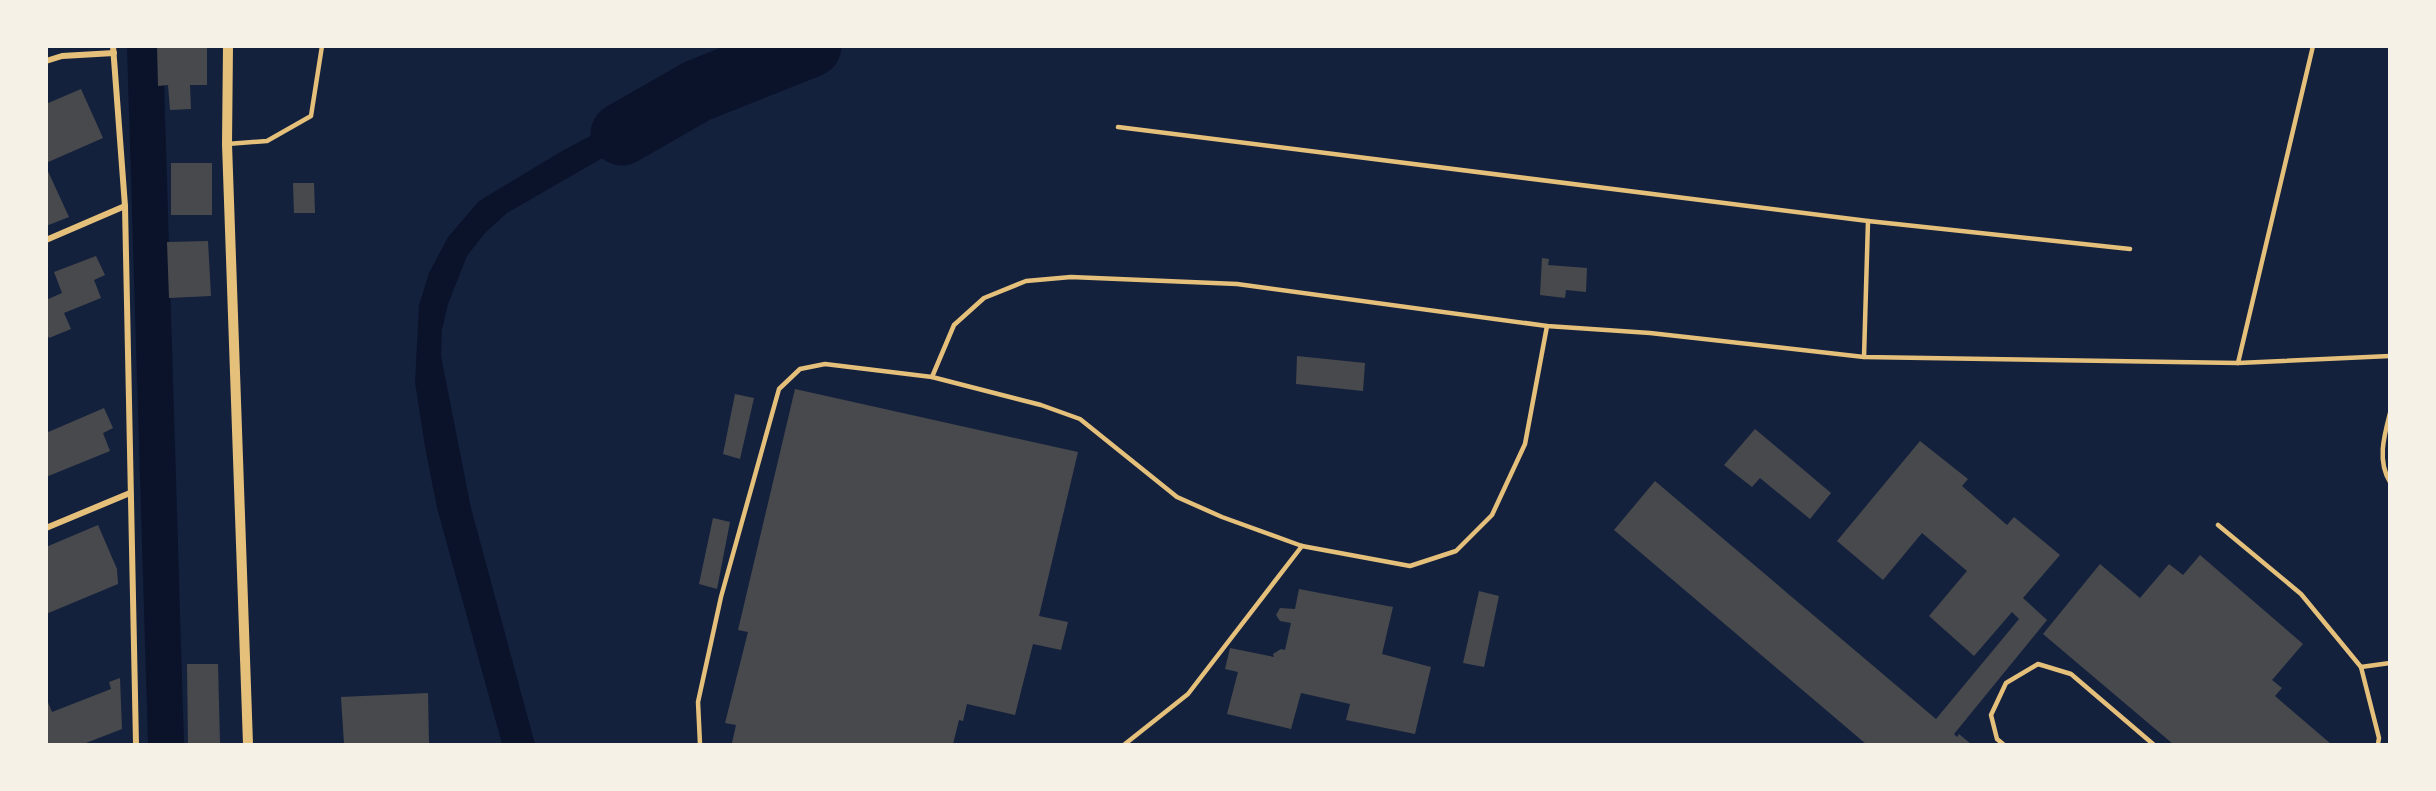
<svg xmlns="http://www.w3.org/2000/svg" width="2436" height="791" viewBox="0 0 2436 791" font-family="Raleway,sans-serif">
  <style>
    .water { fill: #0b132b }
    .lines { fill: none; stroke-linecap: round; stroke-linejoin: round }
    .canal { stroke: #0b132b; stroke-width: 36 }
    .river { stroke: #0b132b; stroke-width: 63 }
    .building { fill: #48494c }
    .service { stroke: #e5c07b; stroke-width: 4.5 }
    .minor { stroke: #e5c07b; stroke-width: 6 }
    .tertiary { stroke: #e5c07b; stroke-width: 10 }
  </style>
  <rect width="100%" height="100%" fill="#14213d"/>
  <!-- water -->
  <polygon class="water" points="697,91 625,145 507,213 485,233 467,256 448,304 442,330 441,356 471,508 535,744 502,744 437,508 425,447 415,382 419,305 429,273 448,237 479,201 562,151 639,110"/>
  <g class="lines">
    <!-- canal -->
    <polyline class="canal" points="145,46 166,744"/>
    <!-- river -->
    <polyline class="river" points="622,134 697,91 810,46"/>
  </g>
  <!-- building -->
  <g class="building">
    <polygon points="157,46 207,46 207,85 190,85 191,109 170,110 168,85 158,86"/>
    <polygon points="81,89 103,138 46,163 46,104"/>
    <rect x="171" y="163" width="41" height="52"/>
    <polygon points="46,167 69,217 46,226"/>
    <polygon points="293,183 314,183 315,213 294,213"/>
    <polygon points="208,241 211,296 169,298 167,242"/>
    <polygon points="96,256 105,275 94,280 101,298 64,313 71,329 49,338 46,332 46,300 62,293 54,272"/>
    <polygon points="1542,258 1549,259 1548,265 1587,268 1586,292 1566,290 1565,298 1540,295"/>
    <polygon points="1297,356 1365,363 1363,391 1296,384"/>
    <polygon points="795,389 1078,452 1039,616 1068,622 1061,650 1033,644 1015,715 967,704 963,721 959,720 953,744 732,743 736,725 725,723 748,632 738,630"/>
    <polygon points="735,394 754,398 740,459 723,454"/>
    <polygon points="104,408 113,428 103,433 110,451 46,477 46,433"/>
    <polygon points="1755,429 1831,493 1810,519 1760,478 1752,487 1724,465"/>
    <polygon points="1920,441 1968,479 1962,486 2007,525 2014,517 2060,555 2023,598 2047,620 1954,734 1957,737 1959,734 1971,744 1866,744 1614,530 1655,481 1936,719 2019,619 2012,612 1974,656 1929,616 1967,571 1922,533 1883,580 1837,541"/>
    <polygon points="713,518 730,522 717,589 699,584"/>
    <polygon points="98,525 117,569 118,584 46,614 46,547"/>
    <polygon points="2200,555 2303,644 2272,680 2282,688 2275,696 2331,744 2173,744 2043,634 2100,564 2140,598 2169,564 2183,575"/>
    <polygon points="1299,589 1393,607 1382,654 1431,667 1415,734 1346,720 1350,704 1301,693 1291,729 1227,714 1238,672 1225,669 1230,648 1274,657 1273,654 1281,649 1285,650 1291,623 1280,621 1276,615 1280,608 1295,609"/>
    <polygon points="1479,591 1499,596 1484,667 1463,663"/>
    <polygon points="187,664 218,664 220,744 188,744"/>
    <polygon points="120,678 122,729 86,743 47,744 47,700 52,712 111,689 109,682"/>
    <polygon points="428,693 429,744 344,744 341,697"/>
  </g>
  <g class="lines">
    <!-- service -->
    <g class="service">
      <polyline points="1118,127 1868,221 2130,249"/>
      <polyline points="227,144 267,141 311,116 322,46"/>
      <polyline points="1864,357 1868,221"/>
      <polyline points="2238,363 2313,46"/>
      <polyline points="932,377 954,325 984,298 1026,281 1071,277 1237,284 1547,326 1650,333 1864,357 2238,363 2390,356"/>
      <path d="M2390 413C2384 436 2377 461 2390 482"/>
      <polyline points="2218,525 2301,594 2361,667 2379,738 2378,744"/>
      <polyline points="2361,667 2390,663"/>
      <polyline points="700,744 698,702 721,597 779,389 800,369 825,364 932,377 1041,405 1080,419 1177,497 1222,517 1302,546 1410,566 1456,551 1492,515 1525,444 1547,326"/>
      <polyline points="1125,744 1188,694 1302,546"/>
      <polyline points="2003,744 1997,739 1991,715 2006,683 2038,664 2071,674 2153,744"/>
    </g>
    <!-- minor -->
    <g class="minor">
      <polyline points="113,46 125,206 136,744"/>
      <polyline points="46,61 62,56 114,53"/>
      <polyline points="46,240 125,206"/>
      <polyline points="46,528 130,493"/>
    </g>
    <!-- tertiary -->
    <polyline class="tertiary" points="228,46 227,144 248,744"/>
  </g>
  <!-- border -->
  <rect width="2436" height="791" fill="none" stroke="#f6f1e7" stroke-width="96"/>
</svg>
